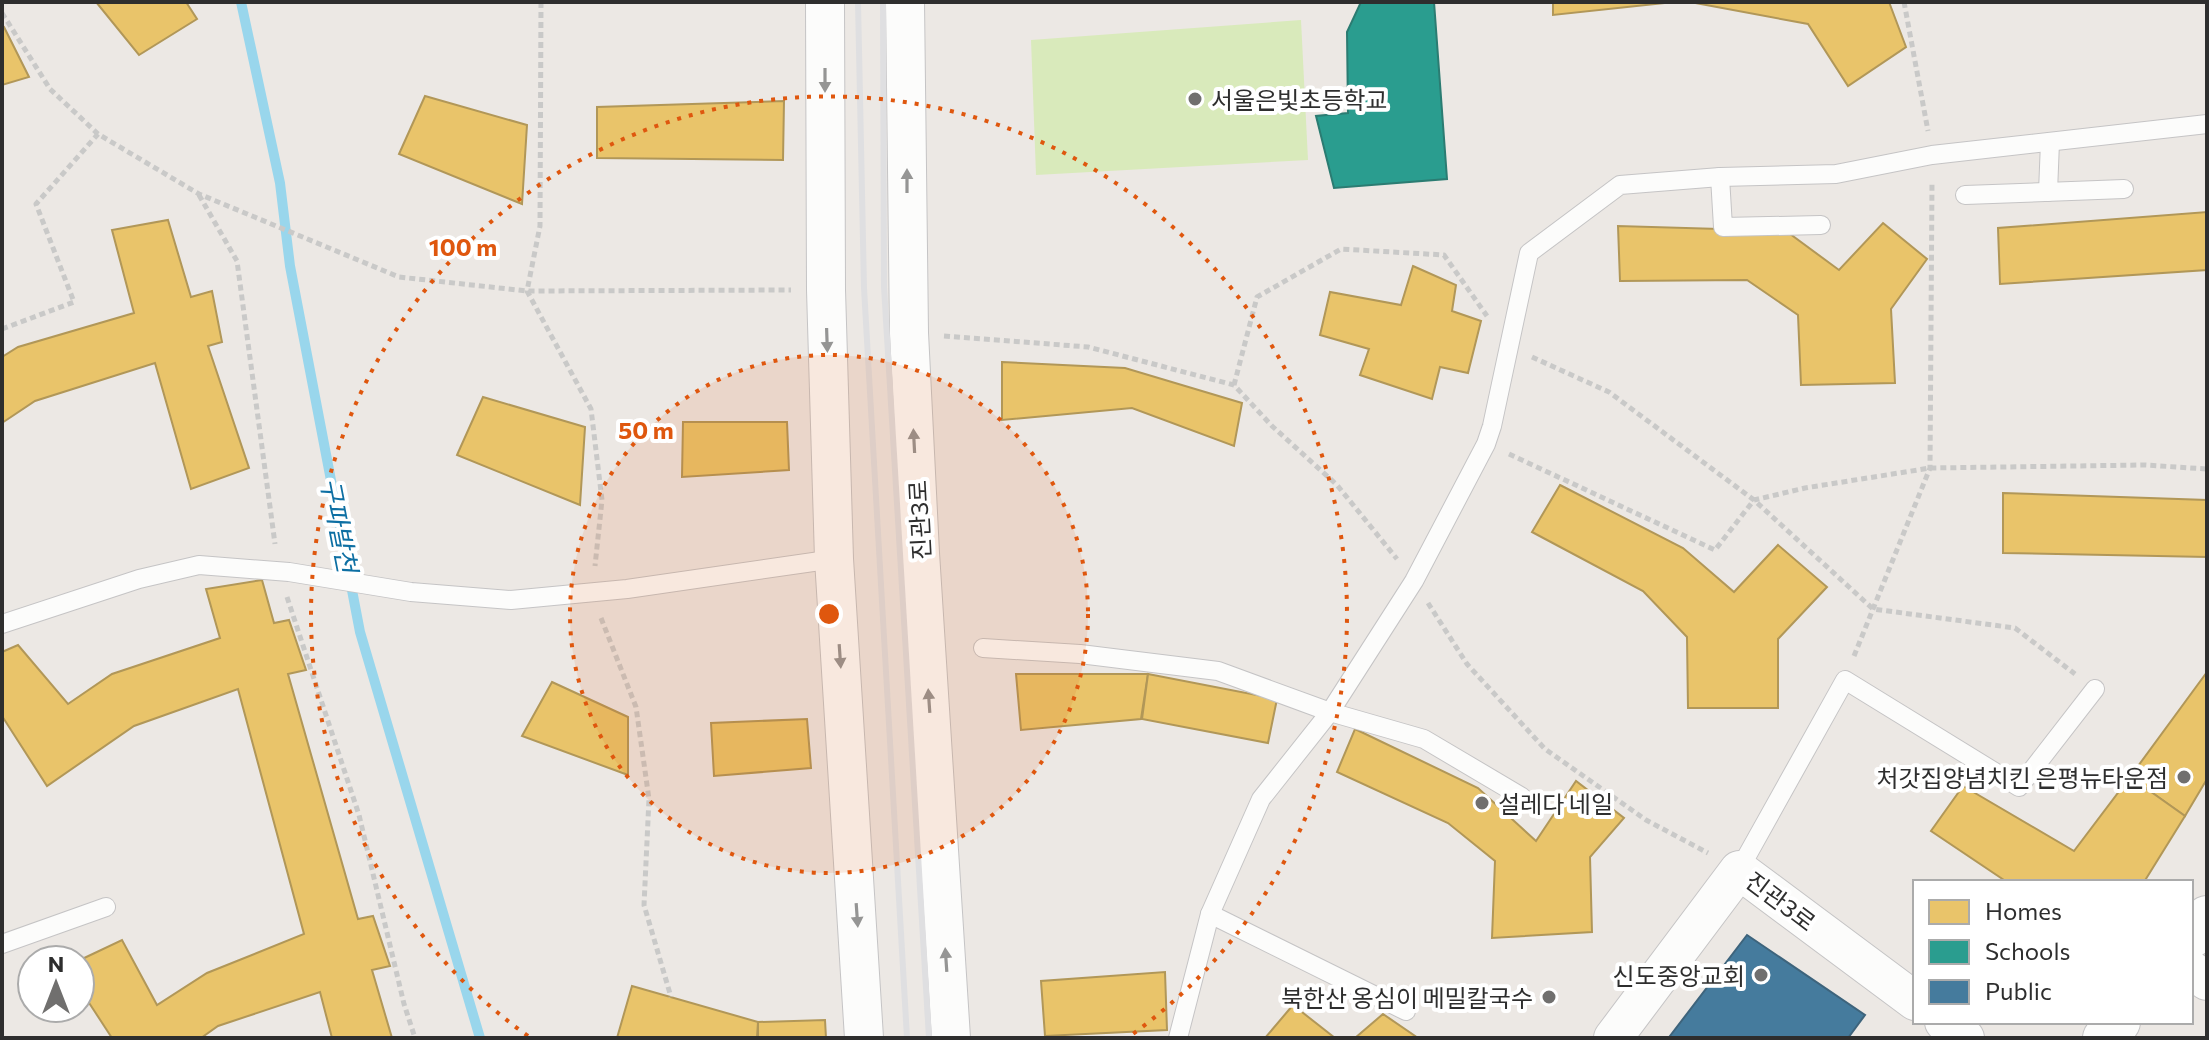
<svg xmlns="http://www.w3.org/2000/svg" width="2209" height="1040" viewBox="0 0 2209 1040" font-family="Commissioner,'Noto Sans KR',sans-serif">
  <style>
    .pitch { fill: #d9eabb }
    .homes { fill: #e9c46a; stroke: #b19758; stroke-width: 2 }
    .schools { fill: #2a9d8f; stroke: #2b7c72; stroke-width: 2 }
    .public { fill: #457b9d; stroke: #3e647c; stroke-width: 2 }
    .lines { fill: none; stroke-linecap: round; stroke-linejoin: round }
    .stream { stroke: #99d6ec; stroke-width: 10 }
    .lane-casing { stroke: #c5c4c5; stroke-width: 20 }
    .street-casing { stroke: #c5c4c5; stroke-width: 40 }
    .secondary-casing { stroke: #c5c4c5; stroke-width: 46 }
    .path { stroke: #c9c9c8; stroke-width: 5; stroke-dasharray: 6 4; stroke-linecap: butt }
    .lane { stroke: #fcfcfb; stroke-width: 18 }
    .street { stroke: #fcfcfb; stroke-width: 38 }
    .secondary { stroke: #fcfcfb; stroke-width: 44 }
    .rail { stroke: #dfdfe1; stroke-width: 6 }
    .oneway { fill: #959594 }
    .ring { fill: none; stroke: #df570e; stroke-width: 4; stroke-dasharray: 4 8 }
    .poi-dot { fill: #706f6e; stroke: #fff; stroke-width: 3 }
    .labels { text-anchor: middle; dominant-baseline: central; stroke-width: 8; stroke-linejoin: round; paint-order: stroke }
    .poi-label { font-size: 24px; fill: #2e2e2e; stroke: #fff; text-anchor: end }
    .street-label { font-size: 24px; fill: #2e2e2e; stroke: #fff }
    .water-label { font-size: 26px; font-style: italic; fill: #0d6fa3; stroke: #fff }
    .centre { fill: #df570e; stroke: #fff; stroke-width: 4 }
    .ring-label { font-size: 24px; text-anchor: middle; font-weight: bold; fill: #df570e; stroke: #fff; stroke-width: 8; stroke-linejoin: round; paint-order: stroke }
  </style>
  <rect width="100%" height="100%" fill="#ece8e4"/>
  <!-- pitch -->
  <polygon class="pitch" points="1301,20 1308,160 1036,175 1031,40"/>
  <!-- homes -->
  <g class="homes">
    <polygon points="96,2 186,2 197,19 139,55"/>
    <polygon points="1553,2 1674,2 1553,15"/>
    <polygon points="1690,2 1889,2 1906,47 1848,86 1808,24"/>
    <polygon points="4,27 29,77 2,85 2,28"/>
    <polygon points="425,96 527,125 522,204 399,154"/>
    <polygon points="784,101 783,160 597,158 597,107"/>
    <polygon points="2207,212 2207,270 2000,284 1998,228"/>
    <polygon points="168,220 191,297 212,291 222,342 208,346 249,468 191,489 155,363 35,401 2,423 2,357 18,347 134,313 112,230"/>
    <polygon points="1883,223 1927,259 1891,309 1895,383 1801,385 1798,315 1747,280 1620,281 1618,226 1786,231 1839,270"/>
    <polygon points="1413,266 1456,285 1452,311 1481,321 1468,373 1440,367 1432,399 1360,375 1369,349 1320,335 1330,292 1401,305"/>
    <polygon points="1002,362 1125,368 1242,403 1234,446 1132,408 1002,420"/>
    <polygon points="483,397 585,427 580,505 457,455"/>
    <polygon points="683,422 787,422 789,470 682,477"/>
    <polygon points="1560,485 1683,548 1734,592 1778,545 1827,587 1778,639 1778,708 1688,708 1687,637 1643,591 1532,532"/>
    <polygon points="2003,493 2207,500 2207,557 2003,553"/>
    <polygon points="262,580 274,623 289,620 306,670 288,674 358,919 373,916 390,966 372,970 392,1038 332,1038 320,992 218,1026 201,1038 112,1038 80,989 80,960 122,940 157,1005 207,973 304,934 238,689 134,726 47,786 2,716 2,652 18,645 68,704 112,674 220,638 206,589"/>
    <polygon points="2207,672 2207,779 2185,816 2130,777"/>
    <polygon points="1016,674 1148,674 1141,719 1021,730"/>
    <polygon points="1148,674 1277,699 1268,743 1142,719"/>
    <polygon points="552,682 628,717 628,775 522,736"/>
    <polygon points="807,719 811,768 714,776 711,723"/>
    <polygon points="1355,729 1478,788 1536,841 1576,781 1624,818 1590,857 1592,932 1492,938 1495,861 1448,823 1337,772"/>
    <polygon points="2130,777 2185,816 2144,882 2007,882 1931,831 1963,786 2074,851"/>
    <polygon points="1165,972 1167,1030 1045,1036 1041,981"/>
    <polygon points="632,986 758,1022 757,1038 617,1038"/>
    <polygon points="1293,1005 1335,1038 1265,1038"/>
    <polygon points="1383,1014 1418,1038 1355,1038"/>
    <polygon points="825,1020 826,1038 758,1038 758,1022"/>
  </g>
  <!-- schools -->
  <polygon class="schools" points="1361,2 1434,2 1447,179 1334,188 1316,116 1348,113 1347,32"/>
  <!-- public -->
  <polygon class="public" points="1747,935 1865,1015 1848,1038 1673,1038 1670,1036"/>
  <g class="lines">
    <!-- stream -->
    <polyline class="stream" points="241,2 280,183 290,266 360,632 480,1038"/>
    <!-- lane casing -->
    <g class="lane-casing">
      <g id="lane">
        <polyline points="1720,177 1723,227 1821,225"/>
        <polyline points="2048,192 2050,142"/>
        <polyline points="1965,195 2124,189"/>
        <polyline points="2,624 139,579 199,565 289,572 411,592 511,600 627,589 834,559"/>
        <polyline points="983,648 1080,654 1218,671 1330,712 1424,739 1522,797"/>
        <polyline points="1739,870 1845,680 2019,787 2095,689"/>
        <polyline points="1210,914 1406,1011"/>
        <polyline points="2,944 106,907"/>
        <polyline points="1178,1038 1210,914 1261,799 1330,712 1414,581 1486,444 1492,426 1529,253 1620,185 1720,177 1836,174 1932,155 2207,124"/>
      </g>
    </g>
    <!-- street casing -->
    <g class="street-casing">
      <g id="street">
        <polyline points="825,2 826,290 834,559 864,1038"/>
        <polyline points="905,2 909,333 920,553 951,1038"/>
        <polyline points="2191,970 2207,981"/>
        <polyline points="1944,1022 1965,1038"/>
        <polyline points="1613,1038 1739,870 1915,1001"/>
      </g>
    </g>
    <!-- secondary casing -->
    <g class="secondary-casing">
      <g id="secondary">
        <polyline points="2191,936 2207,918"/>
        <polyline points="2105,1038 2118,1022"/>
      </g>
    </g>
    <!-- path -->
    <g class="path">
      <polyline points="541,2 540,226 527,291 591,409 602,500 595,566"/>
      <polyline points="1904,2 1928,131"/>
      <polyline points="2,13 50,89 98,134 199,194 399,277 527,291 791,290"/>
      <polyline points="199,195 237,261 275,544"/>
      <polyline points="2,329 74,302 36,204 98,134"/>
      <polyline points="944,336 1088,347 1234,385 1272,426 1337,485 1397,559"/>
      <polyline points="1532,357 1609,392 1754,500 1873,609 2015,628 2075,674"/>
      <polyline points="1234,385 1257,297 1341,249 1444,255 1487,316"/>
      <polyline points="1509,454 1715,550 1754,500 1805,488 1930,468 2145,465 2207,469"/>
      <polyline points="287,597 359,815 404,1004 415,1038"/>
      <polyline points="1428,603 1467,664 1545,749 1646,820 1708,853"/>
      <polyline points="601,618 636,707 649,799 644,905 671,997"/>
      <polyline points="1854,656 1930,468 1932,181"/>
    </g>
    <!-- lane -->
    <use href="#lane" class="lane"/>
    <!-- street -->
    <use href="#street" class="street"/>
    <!-- secondary -->
    <use href="#secondary" class="secondary"/>
    <!-- rail -->
    <g class="rail">
      <polyline points="858,2 864,288 907,1038"/>
      <polyline points="883,2 884,287 929,1038"/>
    </g>
  </g>
  <!-- one-way arrows -->
  <defs><path id="oneway-solid" d="M-6-.8H1V-3.2L6.5 0L1 3.2V.8H-6Z" transform="scale(2)"/></defs>
  <g class="oneway">
    <use href="#oneway-solid" transform="translate(825 80) rotate(90)"/>
    <use href="#oneway-solid" transform="translate(907 181) rotate(-90)"/>
    <use href="#oneway-solid" transform="translate(827 340) rotate(88)"/>
    <use href="#oneway-solid" transform="translate(914 441) rotate(-93)"/>
    <use href="#oneway-solid" transform="translate(840 656) rotate(86)"/>
    <use href="#oneway-solid" transform="translate(929 701) rotate(-94)"/>
    <use href="#oneway-solid" transform="translate(857 915) rotate(86)"/>
    <use href="#oneway-solid" transform="translate(946 960) rotate(-94)"/>
  </g>
  <!-- distance rings -->
  <circle cx="829" cy="614" r="259" fill="#df570e" fill-opacity=".12"/>
  <g class="ring">
    <circle cx="829" cy="614" r="259"/>
    <path d="M528 1036A518 518 0 1 1 1130 1036"/>
  </g>
  <!-- markers -->
  <g class="poi-dot">
    <circle cx="1195" cy="99" r="8"/>
    <circle cx="2184" cy="777" r="8"/>
    <circle cx="1482" cy="803" r="8"/>
    <circle cx="1761" cy="975" r="8"/>
    <circle cx="1549" cy="997" r="8"/>
  </g>
  <g class="labels">
    <!-- poi labels -->
    <g class="poi-label">
      <text x="1211" y="99" text-anchor="start">서울은빛초등학교</text>
      <text x="2168" y="777">처갓집양념치킨 은평뉴타운점</text>
      <text x="1498" y="803" text-anchor="start">설레다 네일</text>
      <text x="1745" y="975">신도중앙교회</text>
      <text x="1533" y="997">북한산 옹심이 메밀칼국수</text>
    </g>
    <!-- street labels -->
    <g class="street-label">
      <text transform="translate(919 520) rotate(-93)">진관3로</text>
      <text transform="translate(1781 901) rotate(37)">진관3로</text>
    </g>
    <!-- water labels -->
    <g class="water-label">
      <text transform="translate(340 525) rotate(79)">구파발천</text>
    </g>
  </g>
  <circle cx="829" cy="614" r="12" class="centre"/>
  <g class="ring-label">
    <text x="463" y="256">100 m</text>
    <text x="646" y="439">50 m</text>
  </g>
  <!-- border -->
  <rect width="2209" height="1040" fill="none" stroke="#2e2e2e" stroke-width="8"/>
  <!-- legend -->
  <rect x="1913" y="880" width="280" height="144" fill="#ffffff" stroke="#ababab" stroke-width="2"/>
  <rect x="1929" y="900" width="40" height="24" fill="#e9c46a" stroke="#ababab" stroke-width="2"/>
  <text x="1985" y="920" font-size="24" fill="#2e2e2e">Homes</text>
  <rect x="1929" y="940" width="40" height="24" fill="#2a9d8f" stroke="#ababab" stroke-width="2"/>
  <text x="1985" y="960" font-size="24" fill="#2e2e2e">Schools</text>
  <rect x="1929" y="980" width="40" height="24" fill="#457b9d" stroke="#ababab" stroke-width="2"/>
  <text x="1985" y="1000" font-size="24" fill="#2e2e2e">Public</text>
  <!-- north arrow -->
  <g transform="translate(56 984)"><circle r="38" fill="#ffffff" stroke="#ababab" stroke-width="2"/>
  <path d="M0-6L14 30L0 20L-14 30Z" fill="#706f6e"/>
  <text y="-12" font-size="22" font-weight="bold" text-anchor="middle" fill="#2e2e2e">N</text>
  </g>
</svg>
